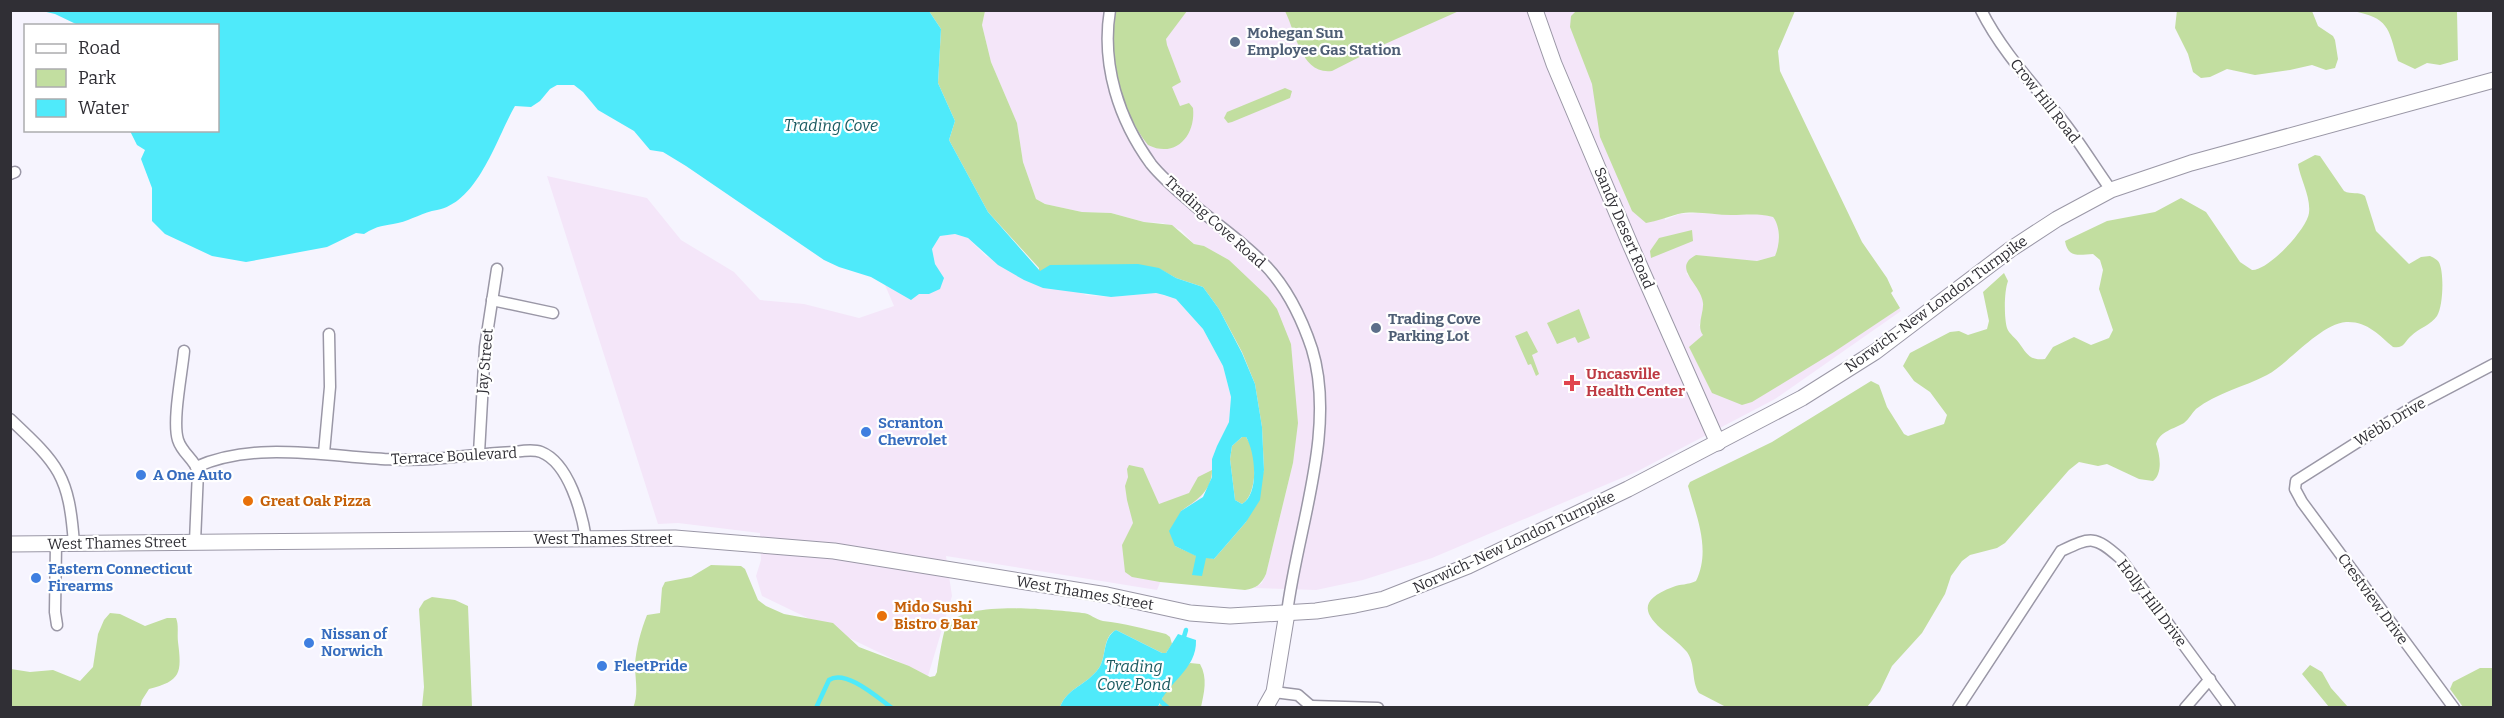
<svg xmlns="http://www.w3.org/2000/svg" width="2504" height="718" viewBox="0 0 2504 718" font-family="Bitter,serif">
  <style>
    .commercial { fill: #f4e6f9 }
    .green { fill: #c2dea0 }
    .water { fill: #4feafa; fill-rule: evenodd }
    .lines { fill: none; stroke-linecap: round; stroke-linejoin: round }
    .stream { stroke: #4feafa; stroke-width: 4.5 }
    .street-casing { stroke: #9a97a6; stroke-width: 13 }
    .secondary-casing { stroke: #9a97a6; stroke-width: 17 }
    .street { stroke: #fff; stroke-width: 10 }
    .secondary { stroke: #fff; stroke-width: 15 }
    .service-dot { fill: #5c6f8a; stroke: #fff; stroke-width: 2 }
    .health-dot { fill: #e0444e; stroke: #fff; stroke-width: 2 }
    .shop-dot { fill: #3f7fe0; stroke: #fff; stroke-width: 2 }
    .food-dot { fill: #e8710a; stroke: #fff; stroke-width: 2 }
    .labels { text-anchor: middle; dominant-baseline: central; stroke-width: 4.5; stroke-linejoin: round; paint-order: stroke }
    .service-label { font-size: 15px; font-weight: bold; fill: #4e5e75; stroke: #fff; text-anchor: start }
    .street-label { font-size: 15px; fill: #302f35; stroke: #fff }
    .health-label { font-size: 15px; font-weight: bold; fill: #be3a42; stroke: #fff; text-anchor: start }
    .shop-label { font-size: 15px; font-weight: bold; fill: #366cbe; stroke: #fff; text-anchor: start }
    .food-label { font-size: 15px; font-weight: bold; fill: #c56008; stroke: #fff; text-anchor: start }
    .water-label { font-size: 16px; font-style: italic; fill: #1a5a60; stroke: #fff }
  </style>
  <rect width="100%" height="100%" fill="#f6f4fe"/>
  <!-- commercial -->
  <g class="commercial">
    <polygon points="985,10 1653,11 1665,220 1679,214 1698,213 1731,215 1759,214 1773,217 1778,225 1779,248 1775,256 1757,261 1734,259 1686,273 1695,283 1703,299 1703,313 1699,326 1890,292 1901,311 1775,399 1636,472 1432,558 1363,580 1316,590 1254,588 1262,583 1266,574 1293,463 1291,344 1243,275 1229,260 1204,246 1194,244 1181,230 1163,223 1144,222 1111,213 1082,212 1045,204 1036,199 1023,162 1017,123 991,62 982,25"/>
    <polygon points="547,176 647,198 681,240 734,272 760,300 804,304 859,318 894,306 885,285 898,291 929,294 943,278 935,264 932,249 940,236 955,234 968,238 986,256 1086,295 1111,297 1156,293 1176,299 1203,329 1223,366 1231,397 1229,422 1212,459 1212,477 1175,546 1157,590 946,556 952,596 928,676 762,596 756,576 761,560 760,533 678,523 658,524"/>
  </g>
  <!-- green -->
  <g class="green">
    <polygon points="2177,10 2312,11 2318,26 2333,36 2335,40 2338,59 2335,68 2326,70 2312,65 2290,70 2255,75 2227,69 2210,77 2201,78 2193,72 2188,54 2175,28"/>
    <path d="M929 11H985L982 25 991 62 1017 123 1023 162 1036 199 1045 204 1082 212 1111 213 1144 222 1172 225 1194 244 1204 246 1229 260 1268 297 1277 309 1291 344 1298 423 1293 463 1266 574C1261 585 1256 588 1245 590L1160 582 1132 577 1125 572 1122 545 1133 523 1127 500 1125 486 1128 477 1127 469 1129 465 1143 468 1159 504 1189 493 1198 477 1212 470C1212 491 1197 500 1181 511L1175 546 1197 556 1193 575 1206 557 1214 559 1246 522 1264 470 1262 427 1255 384 1242 352 1219 309 1203 287 1176 278 1158 268 1039 273V268L988 212 949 140 955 121 938 83 941 29Z"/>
    <path d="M1116 11H1187L1166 39 1167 45 1181 82 1172 87 1180 106 1189 103 1193 108C1196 135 1176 159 1148 145 1120 110 1108 54 1116 11Z"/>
    <path d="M1285 11H1459L1385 44 1332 71C1301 75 1296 33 1285 11Z"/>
    <path d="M1576 11H1795L1778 51 1780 71 1862 242 1887 278 1893 291 1891 293 1900 308 1834 352 1752 402 1742 405 1712 393 1689 347 1703 335C1696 326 1704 313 1703 303 1701 284 1671 268 1696 255L1757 261 1775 256C1780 245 1781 227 1773 217 1758 213 1746 215 1731 215 1714 215 1695 210 1678 214 1667 217 1657 221 1646 223L1632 211 1600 137 1592 84 1570 27 1571 16Z"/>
    <path d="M2352 11H2457L2458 60 2440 65 2427 63 2415 69 2398 61C2388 27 2389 18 2352 11Z"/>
    <polygon points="1285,88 1292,91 1290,98 1232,122 1228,123 1224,118 1227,112"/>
    <path d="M2315 155 2320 156 2344 191C2351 195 2359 191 2365 196L2376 231 2409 264 2421 257 2430 256C2434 258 2439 260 2440 265 2444 276 2443 307 2437 316 2431 325 2419 328 2411 336 2404 342 2404 349 2393 347 2379 335 2367 321 2346 322 2320 324 2288 364 2267 375 2244 387 2216 393 2196 409 2192 413 2189 419 2184 423 2174 429 2160 431 2156 444 2160 455 2163 473 2153 481L2139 479 2107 464 2098 466 2079 462 2069 470 2005 543 1997 548 1970 555 1962 561 1951 576 1945 594 1922 633 1892 666 1880 691 1867 707H1726L1699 693C1691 681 1696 665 1687 652 1673 633 1615 608 1673 587 1680 584 1688 585 1696 581 1711 550 1697 518 1688 486L1690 482 1772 442 1871 381 1879 385 1887 407 1904 434 1908 436 1944 424 1947 415 1930 392 1914 381 1903 366 1910 353 1950 332 1959 331 1968 335 1987 329 1989 321 1983 292 2004 273 2008 281C2004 292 2004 317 2007 328 2009 334 2016 338 2019 343 2027 354 2030 361 2045 359L2053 347 2074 337 2091 345 2109 338 2113 330 2099 289 2103 270 2100 260 2093 254C2078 255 2068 258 2065 241L2107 221 2155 212 2181 198 2206 212 2240 262 2252 270C2268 271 2307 229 2309 213 2311 196 2300 179 2298 164Z"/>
    <polygon points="1692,230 1693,241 1651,258 1650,251 1659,238"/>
    <polygon points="1579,309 1590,338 1578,343 1575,337 1557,344 1547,323"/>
    <polygon points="1527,331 1538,352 1532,355 1539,374 1536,376 1531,364 1528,365 1515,336"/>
    <path d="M1242 437H1246C1248 441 1252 445 1253 450 1256 464 1256 496 1242 504L1235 500 1230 459 1232 446Z"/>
    <path d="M711 565 741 566 745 569 758 600 766 606 784 614 833 623 859 647 909 666 930 677 935 676 937 672C938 664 943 632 946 627 962 599 1053 610 1082 613 1090 613 1096 620 1103 621 1124 623 1145 629 1166 634L1170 637 1172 644 1166 653H1162L1116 630C1102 637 1107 656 1099 668 1086 686 1068 687 1060 707L633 708C639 694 635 679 635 665 636 648 641 630 647 615L660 613 662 588 665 582 691 577Z"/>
    <polygon points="432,597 455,600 468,606 472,707 422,707 424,687 419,609 424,601"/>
    <path d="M110 613 120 614 145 626 167 618H176C179 625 177 634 178 642 182 673 181 681 149 689L142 700 140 707H11V669L30 672 53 670 80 681 93 667 98 634 104 620Z"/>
    <path d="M1190 663 1200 664C1208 678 1204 693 1201 707L1158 708 1165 692Z"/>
    <polygon points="2310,665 2322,672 2331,688 2348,707 2329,707 2302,674"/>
    <polygon points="2480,668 2493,668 2493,707 2463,707 2450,689 2453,682"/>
  </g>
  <!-- water -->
  <g class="water">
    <path d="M42 11H929L941 29 938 83 955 121 949 140 988 212 1040 271 1050 265 1138 264 1159 268 1176 278 1203 287 1219 309 1242 353 1255 384 1262 427 1264 470 1260 500 1246 522 1214 559 1206 558 1202 576 1192 575 1196 556 1175 546 1169 531 1181 511 1203 497 1212 477V459L1217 446 1229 422 1231 397 1223 366 1203 329 1176 299 1164 295 1156 293 1111 297 1043 288 1024 280 998 265 968 238 955 234 940 236 932 249 935 264 944 278 940 289 929 294H919L911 300 871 277 839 267 824 260 686 166 663 152 650 150 634 131 598 110 583 92 574 85H557L550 89 540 101 531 107 515 106C497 137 478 203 437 210 423 212 412 220 398 223 384 226 378 225 364 234L356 233 327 247 246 262 212 256 165 234 152 221V188L141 159 145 150 137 145 130 131 218 130V26L78 25 55 14ZM1242 437H1246C1255 451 1260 494 1242 504L1235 500 1230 459 1232 446Z"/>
    <path d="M1116 630 1162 653H1166L1178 634 1196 640C1197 670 1168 681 1158 707H1060C1068 687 1086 686 1099 668 1107 656 1102 638 1116 630Z"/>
  </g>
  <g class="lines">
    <!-- stream -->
    <g class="stream">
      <polyline points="1183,640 1186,630"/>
      <polyline points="1157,698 1168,708"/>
      <path d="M816 708 829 680C846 669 878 698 892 708"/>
    </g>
    <!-- street casing -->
    <g class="street-casing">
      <g id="street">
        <path d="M1110 10C1101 65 1119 120 1151 164 1163 179 1179 192 1194 205 1216 224 1242 241 1263 263 1286 286 1302 319 1312 349 1337 430 1297 530 1287 613"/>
        <path d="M1981 10C2003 54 2037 88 2066 125 2082 146 2096 169 2111 190"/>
        <polyline points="10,174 15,172"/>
        <polyline points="492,300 553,313"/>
        <path d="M184 351C182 373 172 421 178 440 182 453 194 459 198 471L195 542"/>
        <path d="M10 419C59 465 69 475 74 544"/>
        <polyline points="324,453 330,387 329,334"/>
        <polyline points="479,453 485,347 497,269"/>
        <path d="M196 467C268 435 356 465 432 459 460 457 486 453 514 452 522 451 533 449 541 452 569 463 582 513 586 539"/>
        <polyline points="56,544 55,612 57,625"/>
        <polyline points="1274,692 1298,695 1313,708"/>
        <polyline points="1312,706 1378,708"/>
        <path d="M1958 708 2061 551C2091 537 2094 535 2120 558L2230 708"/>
        <polyline points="2185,708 2210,679"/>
        <polyline points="2454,708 2302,502 2295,489 2296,481 2416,405 2494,364"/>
      </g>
    </g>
    <!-- secondary casing -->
    <g class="secondary-casing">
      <g id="secondary">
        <polyline points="1535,10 1554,64 1630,244 1718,443"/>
        <polyline points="10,544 675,538 834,551 1107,595 1190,613 1230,616 1316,611 1355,605 1384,599 1468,566 1628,489 1802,398 1875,352 2011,249 2057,219 2111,190 2191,163 2494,80"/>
        <polyline points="1265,708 1274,692 1287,613"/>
      </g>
    </g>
    <!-- street -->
    <use href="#street" class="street"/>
    <!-- secondary -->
    <use href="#secondary" class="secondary"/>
  </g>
  <!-- markers -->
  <g class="service-dot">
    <circle cx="1235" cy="42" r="6"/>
    <circle cx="1376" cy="328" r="6"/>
  </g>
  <path class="health-dot" d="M1569 374h6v6h6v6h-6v6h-6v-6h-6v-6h6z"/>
  <g class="shop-dot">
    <circle cx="866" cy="432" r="6"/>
    <circle cx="141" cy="475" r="6"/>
    <circle cx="36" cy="578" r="6"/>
    <circle cx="309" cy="643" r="6"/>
    <circle cx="602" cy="666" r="6"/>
  </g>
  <g class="food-dot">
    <circle cx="248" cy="501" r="6"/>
    <circle cx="882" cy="616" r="6"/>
  </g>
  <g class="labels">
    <!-- service labels -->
    <g class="service-label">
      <text x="1247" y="33">Mohegan Sun<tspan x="1247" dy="17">Employee Gas Station</tspan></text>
      <text x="1388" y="319">Trading Cove<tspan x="1388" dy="17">Parking Lot</tspan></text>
    </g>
    <!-- street labels -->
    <g class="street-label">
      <text transform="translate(2045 101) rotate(52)">Crow Hill Road</text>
      <text transform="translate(1215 222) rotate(42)">Trading Cove Road</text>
      <text transform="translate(1624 228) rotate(67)">Sandy Desert Road</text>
      <text transform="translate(1936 304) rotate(-36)">Norwich-New London Turnpike</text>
      <text transform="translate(485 361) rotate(-85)">Jay Street</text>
      <text transform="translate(2390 422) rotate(-31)">Webb Drive</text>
      <text transform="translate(454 456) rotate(-3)">Terrace Boulevard</text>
      <text x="603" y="539">West Thames Street</text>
      <text transform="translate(1514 542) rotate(-25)">Norwich-New London Turnpike</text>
      <text transform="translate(117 543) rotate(-1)">West Thames Street</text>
      <text transform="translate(1085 593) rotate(10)">West Thames Street</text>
      <text transform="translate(2373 599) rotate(54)">Crestview Drive</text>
      <text transform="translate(2152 603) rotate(53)">Holly Hill Drive</text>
    </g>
    <!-- health labels -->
    <g class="health-label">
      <text x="1586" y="374">Uncasville<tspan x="1586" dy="17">Health Center</tspan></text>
    </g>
    <!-- shop labels -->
    <g class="shop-label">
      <text x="878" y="423">Scranton<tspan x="878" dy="17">Chevrolet</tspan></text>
      <text x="153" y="475">A One Auto</text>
      <text x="48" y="569">Eastern Connecticut<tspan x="48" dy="17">Firearms</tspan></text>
      <text x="321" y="634">Nissan of<tspan x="321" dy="17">Norwich</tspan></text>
      <text x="614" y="666">FleetPride</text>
    </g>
    <!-- food labels -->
    <g class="food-label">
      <text x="260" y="501">Great Oak Pizza</text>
      <text x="894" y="607">Mido Sushi<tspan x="894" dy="17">Bistro &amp; Bar</tspan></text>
    </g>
    <!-- water labels -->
    <g class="water-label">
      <text x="831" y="125">Trading Cove</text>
      <text x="1134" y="666">Trading<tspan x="1134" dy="18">Cove Pond</tspan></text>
    </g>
  </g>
  <!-- border -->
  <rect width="2504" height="718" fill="none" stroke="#302f35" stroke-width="24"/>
  <!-- legend -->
  <rect x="24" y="24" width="195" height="108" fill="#ffffff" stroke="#acacae" stroke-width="1.5"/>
  <rect x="36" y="44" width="30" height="9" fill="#ffffff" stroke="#acacae" stroke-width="1.5"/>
  <text x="78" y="54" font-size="18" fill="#302f35">Road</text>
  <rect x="36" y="69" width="30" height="18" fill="#c2dea0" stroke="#acacae" stroke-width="1.5"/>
  <text x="78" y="84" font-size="18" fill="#302f35">Park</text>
  <rect x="36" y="99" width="30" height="18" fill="#4feafa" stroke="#acacae" stroke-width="1.5"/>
  <text x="78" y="114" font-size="18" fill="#302f35">Water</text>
</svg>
